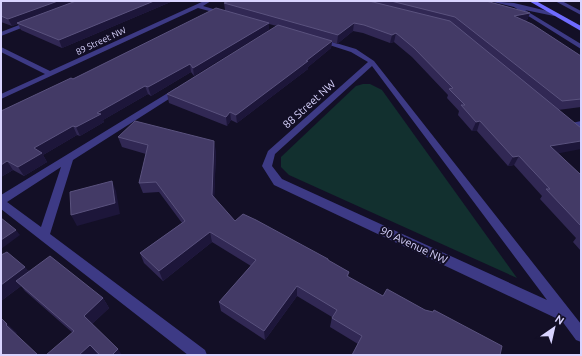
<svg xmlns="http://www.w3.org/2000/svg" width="582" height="356" viewBox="0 0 582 356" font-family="Ubuntu,sans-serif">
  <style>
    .green { fill: #12302f }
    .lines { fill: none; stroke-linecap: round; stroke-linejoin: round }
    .service { fill: #3d3a85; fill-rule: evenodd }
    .minor { fill: #3d3a85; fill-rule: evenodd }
    .secondary { fill: #6f6bff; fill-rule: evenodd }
    .wall { fill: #312854 }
    .shaded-wall { fill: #1d163a }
    .building { fill: #433a66; stroke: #5a527e }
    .labels { text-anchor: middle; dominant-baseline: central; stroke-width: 4; stroke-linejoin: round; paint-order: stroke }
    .far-street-label { font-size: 9px; fill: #d9d4ff; stroke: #130f26 }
    .street-label { font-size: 11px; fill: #d9d4ff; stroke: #130f26 }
  </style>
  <rect width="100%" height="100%" fill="#130f26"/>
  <!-- green -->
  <polygon class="green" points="363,84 370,84 382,90 517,278 289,175 281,167 281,157 356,86"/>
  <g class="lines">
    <!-- service -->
    <g class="service">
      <polygon points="555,1 562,1 581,11 581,15"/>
      <polygon points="32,20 35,22 34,23 1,36 1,32"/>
      <path d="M176 88H182L183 90 73 160 50 234 205 350 207 355H188L1 209V195ZM61 167 41 227 7 202Z"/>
      <polygon points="581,121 581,127 570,129 566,126 567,124"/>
    </g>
    <!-- minor -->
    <g class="minor">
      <polygon points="204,1 211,1 203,6 227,13 224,15 198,8 1,99 1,94 45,74 1,52 1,47 50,71"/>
      <polygon points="489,1 514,3 556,13 556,15 554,16 525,10 581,44 581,49 514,7"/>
      <path d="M319 38 356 49 374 61 581 324V342L576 340 562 321 274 185 262 166 268 151 368 62 351 52 317 41V39ZM372 66 547 300 282 179 272 166 275 154Z"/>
    </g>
    <!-- secondary -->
    <polygon class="secondary" points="529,1 536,1 581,26 581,31"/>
  </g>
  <!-- wall -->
  <g class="wall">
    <polygon points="1,1 173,1 62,48 21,30 18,24 12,26 1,22"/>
    <polygon points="229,1 486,1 530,13 527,20 525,21 581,56 581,107 558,110 558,153 581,175 581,251 573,242 576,238 540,199 542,196 514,165 508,166 477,131 472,131 458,115 459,111 447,98 448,95 412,57 394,42 390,43 363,33 353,31 337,44 332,42 331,48 308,67 308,69 237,123 231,120 227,126 169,103 167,94 277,26 269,24 194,76 191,72 151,96 148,94 103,120 104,122 80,136 77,135 43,155 47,162 24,176 13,170 1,177 1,111 225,10 224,3"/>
    <polygon points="118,137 216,151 214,198 235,221 328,259 328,261 349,272 348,277 383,296 425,310 502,346 358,344 330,327 332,317 297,296 265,340 221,311 219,302 251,266 212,242 163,281 144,263 140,253 182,223 159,192 143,193 139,183 146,154 122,147"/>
    <polygon points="1,255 29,271 103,298 109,308 92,324 122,355 98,355 25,291 21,286 1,301"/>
  </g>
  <!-- shaded-wall -->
  <g class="shaded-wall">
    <polygon points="58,1 81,1 17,23 18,24 12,26 8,19"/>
    <polygon points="154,1 173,1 62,48 59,40"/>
    <polygon points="530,13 527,20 511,24 514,16"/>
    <polygon points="269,23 269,30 194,76 193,68"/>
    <polygon points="354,23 353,31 337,44 338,35"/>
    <polygon points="396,33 394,42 390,43 392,35"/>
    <polygon points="332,41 331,48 308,67 308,69 237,123 236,115"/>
    <polygon points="190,64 191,72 151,96 148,87"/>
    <polygon points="145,86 148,94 103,120 104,122 80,136 76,127 97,113"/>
    <polygon points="230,112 231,120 227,126 226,117"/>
    <polygon points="480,121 477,131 472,131 476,122"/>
    <polygon points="73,126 77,135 43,155 47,162 24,176 18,167 34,148"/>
    <polygon points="214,141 216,151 214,205 212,195"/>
    <polygon points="581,141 581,149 545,156 550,146"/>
    <polygon points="519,156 514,165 508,166 513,157"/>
    <polygon points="7,161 13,170 1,177 1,165"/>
    <polygon points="112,181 116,191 120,214 77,226 71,215"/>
    <polygon points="16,230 20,235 1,249 1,240"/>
    <polygon points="210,232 212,242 163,281 159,271"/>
    <polygon points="25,267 33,276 16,281 21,286 1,301 1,285"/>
    <polygon points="297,286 297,296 265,340 264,331"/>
    <polygon points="103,298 109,308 91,325 84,316"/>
    <polygon points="1,318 17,333 16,334 6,325"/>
    <polygon points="90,345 97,354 95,355 79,355"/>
    <polygon points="118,349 122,355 112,355"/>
  </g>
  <!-- building -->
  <g class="building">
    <polygon points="1,1 58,1 8,19 1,16"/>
    <polygon points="76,1 154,1 59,40 17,23"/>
    <polygon points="229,1 369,1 450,21 581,128 581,141 550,146 581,175 581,226 546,189 550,189 519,156 513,157 480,121 476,122 461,105 465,105 449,89 453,88 414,48 396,33 392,35 364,25 354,23 338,35 224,3"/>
    <polygon points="391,1 486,1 530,13 514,16 532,24 581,56 581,99 562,101 455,17"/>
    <polygon points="216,8 269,23 193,68 190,64 148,87 145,86 97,113 101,114 76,127 73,126 34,148 42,153 18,167 7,161 1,165 1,111 71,78 73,79"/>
    <polygon points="278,25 332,41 306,61 308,61 236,115 230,112 226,117 167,94"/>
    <polygon points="135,121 214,141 212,195 235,221 243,214 256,220 328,259 328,260 349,272 347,276 383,296 387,289 425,310 433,312 434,310 502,346 500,355 352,355 362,336 332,318 337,310 297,286 264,331 219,302 256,260 210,232 159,271 140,253 185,221 156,182 139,183 148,145 118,137"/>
    <polygon points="112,181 115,203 71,215 70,192"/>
    <polygon points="1,218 16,230 1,240"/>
    <polygon points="7,252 25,267 1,285 1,255"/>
    <polygon points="50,256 103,298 84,316 118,349 112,355 100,355 90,345 79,355 46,355 74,331 16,281"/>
    <polygon points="1,318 7,324 6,325 38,355 1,355"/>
  </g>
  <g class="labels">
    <!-- far-street labels -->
    <g class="far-street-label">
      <text transform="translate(101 41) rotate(-25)">89 Street NW</text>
    </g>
    <!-- street labels -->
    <g class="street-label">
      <text transform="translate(309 104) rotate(-42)">88 Street NW</text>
      <text transform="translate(414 245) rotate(25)">90 Avenue NW</text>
    </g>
  </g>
  <!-- border -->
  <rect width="582" height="356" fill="none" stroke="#d9d4ff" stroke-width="4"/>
  <!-- north arrow -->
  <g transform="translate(554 328) rotate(34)" stroke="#130f26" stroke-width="3" paint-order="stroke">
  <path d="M0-3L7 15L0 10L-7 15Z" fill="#d9d4ff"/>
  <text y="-6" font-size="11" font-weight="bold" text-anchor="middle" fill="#d9d4ff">N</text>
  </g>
</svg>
